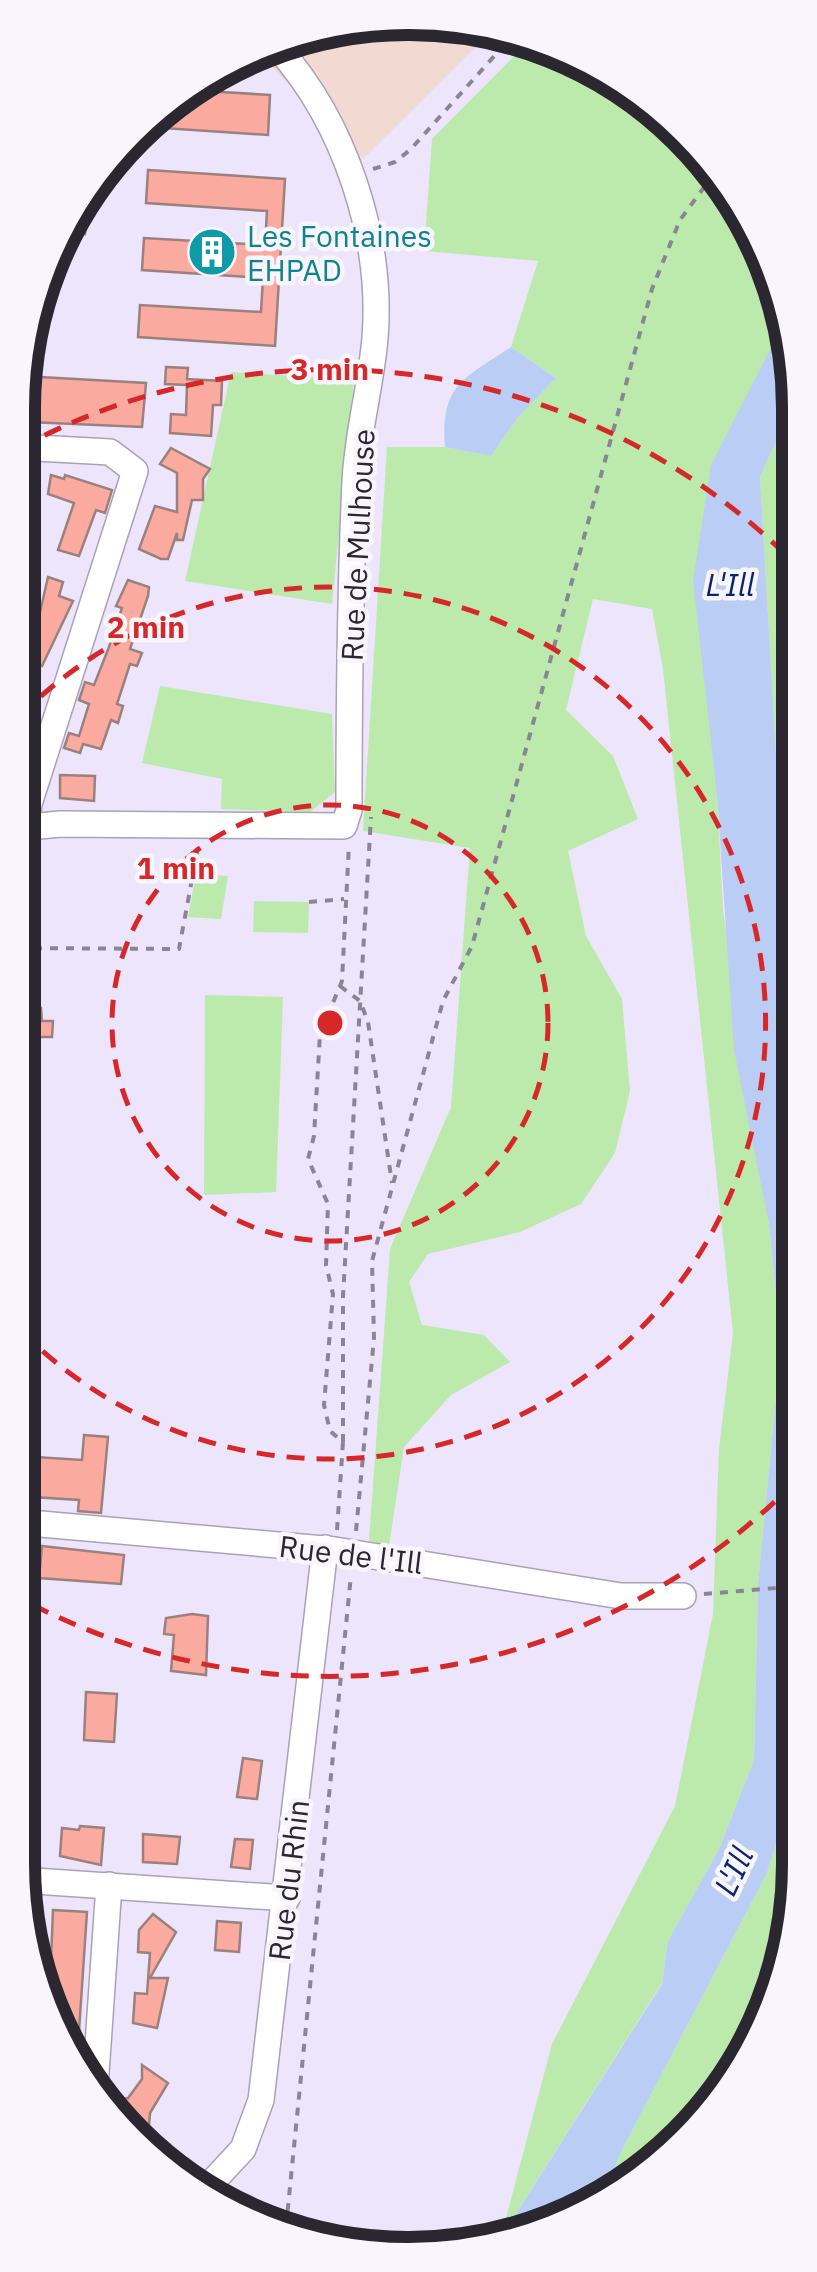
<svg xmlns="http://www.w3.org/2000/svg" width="817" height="2272" viewBox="0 0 817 2272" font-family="'IBM Plex Sans',sans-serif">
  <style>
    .commercial { fill: #f2d9d2 }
    .green { fill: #bceaad }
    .water { fill: #bacdf4 }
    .building { fill: #fbaaa0; stroke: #9a817e; stroke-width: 2.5 }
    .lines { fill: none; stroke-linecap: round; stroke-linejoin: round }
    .minor-casing { stroke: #a9a2b6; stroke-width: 28 }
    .path { stroke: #8a8594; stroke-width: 4; stroke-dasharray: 8 8; stroke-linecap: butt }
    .minor { stroke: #fff; stroke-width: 25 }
    .ring { fill: none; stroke: #d62828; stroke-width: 5; stroke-dasharray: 18 12 }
    .labels { text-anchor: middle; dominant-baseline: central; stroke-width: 9; stroke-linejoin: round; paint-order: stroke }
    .culture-label { font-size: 30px; fill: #0d838f; stroke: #f8f5fd; text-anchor: start }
    .street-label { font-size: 30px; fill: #2a2730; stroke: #f8f5fd }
    .water-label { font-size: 32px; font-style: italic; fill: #0a266d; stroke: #f8f5fd }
    .rim { fill: none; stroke: #2a2730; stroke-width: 12 }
    .centre { fill: #d62828; stroke: #f8f5fd; stroke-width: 5 }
    .ring-label { font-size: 30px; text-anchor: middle; font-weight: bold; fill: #d62828; stroke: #f8f5fd; stroke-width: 9; stroke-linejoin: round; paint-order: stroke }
  </style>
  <rect width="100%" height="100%" fill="#ede5fb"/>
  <!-- commercial -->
  <polygon class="commercial" points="358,21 493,30 363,159 259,54"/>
  <!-- green -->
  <g class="green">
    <polygon points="530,40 625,83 703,151 759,236 785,320 774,339 717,795 723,910 769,1224 781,1345 758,1584 754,1760 719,1849 668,1941 662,1983 501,2237 552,2044 675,1806 713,1614 719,1449 733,1333 663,669 652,609 593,599 566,710 613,756 638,819 568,851 586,936 622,999 630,1091 615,1153 581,1204 520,1232 428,1254 409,1282 422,1325 484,1335 510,1362 451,1395 404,1447 389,1546 369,1541 390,1249 451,1107 470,848 363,831 387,447 445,447 491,456 519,416 556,378 511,347 538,261 424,251 432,139"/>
    <polygon points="231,372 354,380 332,604 185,581"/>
    <polygon points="796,398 797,982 785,910 760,477"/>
    <polygon points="160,686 332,714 335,792 310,812 221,809 222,779 142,763"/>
    <polygon points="196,874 228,876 221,919 188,917"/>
    <polygon points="254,901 309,902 308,933 253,932"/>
    <polygon points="205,995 283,997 276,1192 204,1195"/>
    <polygon points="799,1771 799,1864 786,1965 719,2101 625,2189 601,2199 623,2148 767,1873"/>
  </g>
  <!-- water -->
  <g class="water">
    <polygon points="785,320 796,357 796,398 760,477 785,909 797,982 799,1771 767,1873 623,2148 601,2199 498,2242 662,1984 668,1941 719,1849 754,1760 758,1584 781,1345 769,1224 734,1050 717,795 693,581 711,465"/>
    <path d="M511 347 556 378 519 416 491 456 445 447C440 385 464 378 511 347Z"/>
  </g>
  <!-- building -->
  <g class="building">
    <polygon points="190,90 270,95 268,135 148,127"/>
    <polygon points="148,170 285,179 275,346 138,337 140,305 261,312 263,278 142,270 144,238 265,245 267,211 146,203"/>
    <polygon points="74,220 86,220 85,234 67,234"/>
    <polygon points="166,367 188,368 187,379 222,381 221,405 213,405 211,436 170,433 171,414 186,415 187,385 165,384"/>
    <polygon points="22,376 146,383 142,427 29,422 29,416 18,415"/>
    <polygon points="171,448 210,469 203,479 203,500 192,500 183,540 177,540 177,533 168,559 161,559 139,549 155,506 177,512 177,473 160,464"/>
    <polygon points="51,475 64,479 65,475 112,490 105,513 96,510 79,556 58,550 74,503 48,494"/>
    <polygon points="48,577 63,582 59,596 73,601 42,666 20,659 26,639 21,625 36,630"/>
    <polygon points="128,580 149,587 148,596 130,649 142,653 137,666 130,664 117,704 123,706 118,723 111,720 101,749 83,744 80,753 64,748 69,733 79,736 89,704 79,700 85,682 94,685 109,647 122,608 116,606"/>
    <polygon points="18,693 37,699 20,749 18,749"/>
    <polygon points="60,775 95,776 94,801 60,798"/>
    <polygon points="21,1007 41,1008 42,1021 53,1021 52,1037 41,1037 18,1061"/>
    <polygon points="84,1435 108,1437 101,1513 78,1511 79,1500 33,1497 36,1457 82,1460"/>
    <polygon points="42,1546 124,1555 121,1584 39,1578"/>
    <polygon points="18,1596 35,1598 33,1621 18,1619"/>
    <polygon points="192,1614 208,1616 206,1675 171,1671 174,1635 164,1634 166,1618"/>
    <polygon points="86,1692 117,1694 114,1742 84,1740"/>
    <polygon points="243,1758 262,1761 257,1799 237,1797"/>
    <polygon points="80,1826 104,1828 101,1865 60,1856 62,1828 79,1830"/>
    <polygon points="143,1834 180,1837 177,1864 143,1862"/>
    <polygon points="235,1839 253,1840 250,1869 231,1867"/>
    <polygon points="53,1910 87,1912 79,2031 62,2030 49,2008"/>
    <polygon points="153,1914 176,1932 150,1978 168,1978 157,2028 133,2023 135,1993 147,1994 150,1953 138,1952 139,1930"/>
    <polygon points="217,1921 241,1923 239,1952 215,1950"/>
    <polygon points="142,2065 168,2083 150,2113 148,2139 135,2138 127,2131 127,2122 116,2121 117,2100 128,2098 142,2079"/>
  </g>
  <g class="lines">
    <!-- minor casing -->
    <g class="minor-casing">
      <g id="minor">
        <polyline points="18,447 110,452 135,471 29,804 27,826"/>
        <path d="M18 828 60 824 344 826 349 810C349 701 350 591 355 482 357 434 371 386 375 338 383 238 345 123 278 48"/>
        <polyline points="18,1522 335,1550 621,1596 683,1596"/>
        <polyline points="20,1880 287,1898"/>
        <polyline points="95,2088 109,1885"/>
        <polyline points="202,2193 243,2149 261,2100 325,1548"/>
      </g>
    </g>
    <!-- path -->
    <g class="path">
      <polyline points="373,169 395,162 410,150 515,33"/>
      <polyline points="309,902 344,899"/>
      <polyline points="18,948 179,949 198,847"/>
      <polyline points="340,986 360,1001 368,1022 392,1183"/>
      <polyline points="343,1442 343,1296 371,817"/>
      <polyline points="337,1530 343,1442 330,1431 324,1405 333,1294 326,1265 328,1204 308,1159 314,1136 320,1034 342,981 349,844"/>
      <polyline points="356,1531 374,1338 372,1261 443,1001 472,946 652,289 680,220 716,171"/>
      <polyline points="704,1594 799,1586"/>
      <polyline points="286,2227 351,1575"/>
    </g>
    <!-- minor -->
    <use href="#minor" class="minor"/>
  </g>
  <!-- distance rings -->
  <g class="ring">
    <circle cx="330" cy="1023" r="218"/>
    <path d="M19 717A436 436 0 1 1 19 1329"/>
    <path d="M796 1481A653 653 0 0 1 18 1597M18 449A653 653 0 0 1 796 565"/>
  </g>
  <!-- icons -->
  <defs>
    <g id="building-disc" transform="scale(2.5)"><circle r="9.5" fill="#0f9aa8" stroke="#f8f5fd"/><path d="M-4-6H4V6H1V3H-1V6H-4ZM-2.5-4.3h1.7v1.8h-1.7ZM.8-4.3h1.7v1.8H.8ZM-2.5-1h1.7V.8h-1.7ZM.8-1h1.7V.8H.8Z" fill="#fff"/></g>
  </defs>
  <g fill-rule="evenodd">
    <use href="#building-disc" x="212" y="252"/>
  </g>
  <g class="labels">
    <!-- culture labels -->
    <g class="culture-label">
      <text x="247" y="235">Les Fontaines<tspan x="247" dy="34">EHPAD</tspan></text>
    </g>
    <!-- street labels -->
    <g class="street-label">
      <text transform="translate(357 545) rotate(-87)">Rue de Mulhouse</text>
      <text transform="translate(351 1554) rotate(7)">Rue de l'Ill</text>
      <text transform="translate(288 1880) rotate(-83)">Rue du Rhin</text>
    </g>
    <!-- water labels -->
    <g class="water-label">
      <text x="730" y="584">L'Ill</text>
      <text transform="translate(733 1871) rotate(-65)">L'Ill</text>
    </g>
  </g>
  <!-- crop -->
  <path d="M0 0H817V2272H0ZM408 35H409A373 373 0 0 1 782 408V1864A373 373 0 0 1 409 2237H408A373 373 0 0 1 35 1864V408A373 373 0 0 1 408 35Z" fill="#f8f5fd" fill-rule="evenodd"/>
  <path class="rim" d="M408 35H409A373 373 0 0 1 782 408V1864A373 373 0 0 1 409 2237H408A373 373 0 0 1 35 1864V408A373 373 0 0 1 408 35Z"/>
  <circle cx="330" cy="1023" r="15" class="centre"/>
  <g class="ring-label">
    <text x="330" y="380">3 min</text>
    <text x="146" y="638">2 min</text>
    <text x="176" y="879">1 min</text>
  </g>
</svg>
